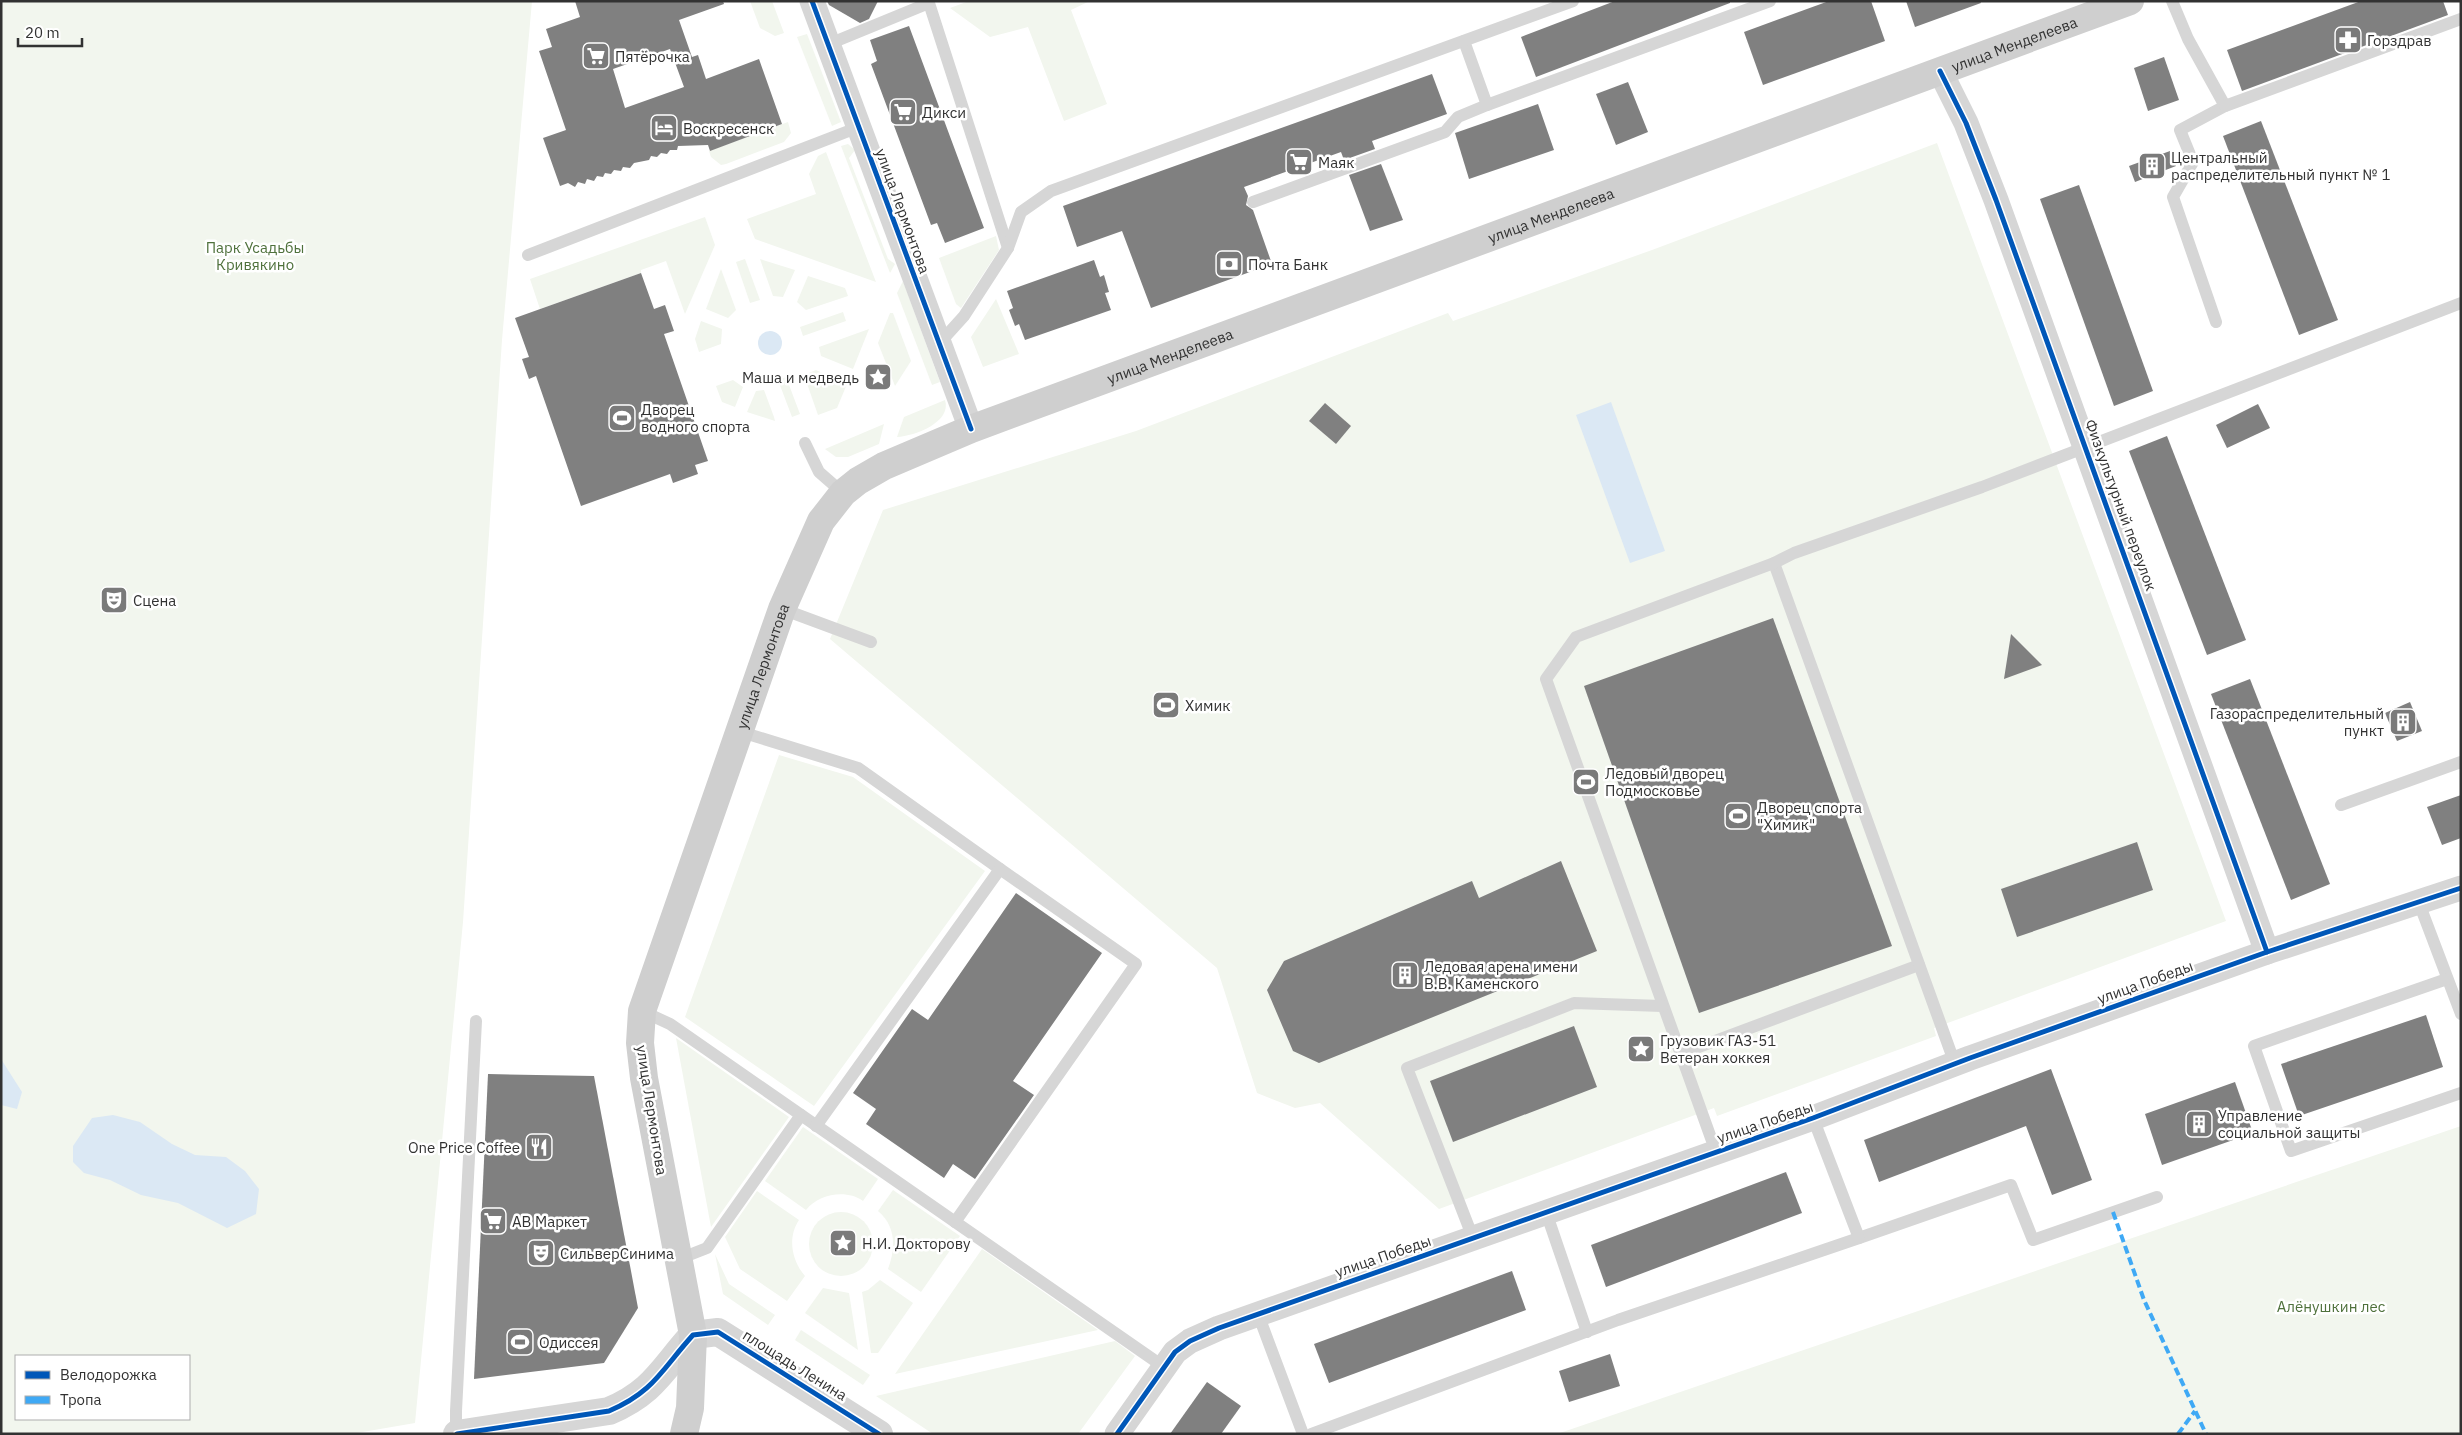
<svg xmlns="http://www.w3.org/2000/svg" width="2462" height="1435" viewBox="0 0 2462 1435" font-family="'IBM Plex Sans',sans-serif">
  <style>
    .green { fill: #f2f6ee; fill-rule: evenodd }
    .water { fill: #dbe8f4 }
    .building { fill: #808080; fill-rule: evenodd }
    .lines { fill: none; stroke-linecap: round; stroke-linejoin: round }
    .service { stroke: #d6d6d6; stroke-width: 12 }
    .minor { stroke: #d6d6d6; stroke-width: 25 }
    .tertiary { stroke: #d6d6d6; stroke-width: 28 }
    .secondary { stroke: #cfcfcf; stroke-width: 28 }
    .quiet { stroke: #3fa9f5; stroke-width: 4; stroke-dasharray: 8 4; stroke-linecap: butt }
    .cycleway-casing { stroke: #fff; stroke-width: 8 }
    .cycleway { stroke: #0057b8; stroke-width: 5 }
    .labels { text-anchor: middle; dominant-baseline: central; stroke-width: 5; stroke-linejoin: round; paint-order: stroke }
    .poi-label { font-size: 15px; fill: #323232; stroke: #fff; text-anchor: start }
    .street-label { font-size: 15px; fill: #323232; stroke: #fff }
    .park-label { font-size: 15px; fill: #4f713c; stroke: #fff }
  </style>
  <rect width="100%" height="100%" fill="#fff"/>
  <!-- green -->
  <g class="green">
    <path d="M1 1H532L502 340 463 922 415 1423 351 1434H1ZM16 1356H189V1419H16Z"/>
    <polygon points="750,1 772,1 784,33 775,36 760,28"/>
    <polygon points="969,1 1090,1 1071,10 1107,104 1064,121 1028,27 990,37 950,8"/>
    <polygon points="807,34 841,122 832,126 797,37"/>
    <polygon points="788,122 791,133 784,142 726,164 721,165 711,157 709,151"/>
    <polygon points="1937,143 2226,921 1934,1028 1936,1036 1717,1116 1714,1108 1439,1209 1320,1103 1295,1108 1257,1093 1217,968 830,639 883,510 1136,431 1448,313 1453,321 1652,250"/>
    <polygon points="848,144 855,150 849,158 888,259 895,264 890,273 841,146"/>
    <polygon points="826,152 876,282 755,239 747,219 816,194 809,174 818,156"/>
    <polygon points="705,217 715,245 685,314 666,261 641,270 641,273 540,309 530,279"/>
    <polygon points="996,236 999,250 961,308 956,304 939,258"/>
    <polygon points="745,259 760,300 750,303 736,262"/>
    <polygon points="760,259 795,270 783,297 773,296"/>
    <polygon points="721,269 736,310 728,318 706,309"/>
    <polygon points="808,276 845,288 848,296 806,310 797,302"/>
    <polygon points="903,281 940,382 932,385 897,293"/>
    <polygon points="996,299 1019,354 983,367 971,337"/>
    <polygon points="843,312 846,321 803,336 800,327"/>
    <polygon points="890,313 893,313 911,361 895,386 878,343"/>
    <polygon points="701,321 722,329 721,344 699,352 695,339"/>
    <polygon points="869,329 853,369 821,356 819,347"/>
    <polygon points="816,370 847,384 837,408 818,415 804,375"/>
    <polygon points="786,377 800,414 792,417 778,380"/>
    <polygon points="733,380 743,387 735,407 722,402 716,386"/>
    <polygon points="764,390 774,417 775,421 747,412 756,391"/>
    <path d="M945 400C952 422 915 436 897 437L904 417Z"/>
    <polygon points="884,424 879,444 848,457 836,457 825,449"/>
    <polygon points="779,755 853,777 985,871 814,1106 685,1017"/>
    <polygon points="676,1038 789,1117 711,1227"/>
    <polygon points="2461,1126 2461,1434 1557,1434"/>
    <path d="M803 1127 878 1179 863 1201C846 1189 819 1194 806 1210L765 1181Z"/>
    <path d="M893 1190 960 1236 921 1292 888 1269C896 1248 896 1226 878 1211Z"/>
    <path d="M757 1191 799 1220C787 1238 792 1261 805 1276L787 1301 740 1269 725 1237Z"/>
    <circle cx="841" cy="1244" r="32"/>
    <polygon points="982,1249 1098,1330 895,1374"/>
    <polygon points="715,1254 729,1284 775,1315 768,1325 723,1294"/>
    <polygon points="880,1280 913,1303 878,1353 871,1353 862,1292 868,1290"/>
    <polygon points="823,1288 849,1293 858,1350 805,1313"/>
    <polygon points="801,1330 870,1375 863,1385 795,1340"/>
    <polygon points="1115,1341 1135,1356 1078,1434 933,1434 876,1396"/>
  </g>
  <!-- water -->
  <g class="water">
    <circle cx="770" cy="343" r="12"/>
    <polygon points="1611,402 1665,551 1630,563 1576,415"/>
    <polygon points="1,1059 22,1092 17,1109 1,1105"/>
    <polygon points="113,1115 140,1122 172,1144 195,1155 226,1157 245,1171 259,1189 256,1214 227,1228 178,1203 141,1195 110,1180 84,1173 73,1162 73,1146 92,1118"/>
  </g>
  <!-- building -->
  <g class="building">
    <path d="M575 1H723L724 4 679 20 692 57 698 55 706 79 759 59 782 124 710 151 708 145 678 146 677 150H670L667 154 661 153 657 157 651 156 649 160 634 163 630 168 623 167 621 171 614 170 611 174 605 173 603 177 597 176 594 181 587 179 585 184 578 182 575 187 568 183 560 186 543 138 566 130 539 51 552 47 546 29 580 17ZM670 49 684 87 625 108 613 69Z"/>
    <polygon points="827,1 878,1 869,19 860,23 829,5"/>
    <polygon points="1615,1 1730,1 1730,3 1536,77 1521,37"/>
    <polygon points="1829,1 1871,1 1885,41 1763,85 1744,32"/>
    <polygon points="1906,1 1980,1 1981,3 1915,27"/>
    <polygon points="2361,1 2443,1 2448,15 2242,91 2227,50"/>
    <polygon points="909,26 984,228 945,243 937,223 931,225 871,64 877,61 870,40"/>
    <polygon points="2164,57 2179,100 2148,111 2134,68"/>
    <polygon points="1432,74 1447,114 1372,141 1375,149 1344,160 1341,152 1244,187 1248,196 1246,205 1253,210 1272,264 1151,308 1122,231 1077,247 1063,206"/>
    <polygon points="1628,82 1648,132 1616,145 1596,94"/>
    <polygon points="1538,104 1554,150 1469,179 1455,133"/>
    <polygon points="2261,121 2338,320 2299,335 2223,136"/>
    <polygon points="2170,151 2176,166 2135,182 2129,166"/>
    <polygon points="1381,164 1403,220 1370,231 1349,175"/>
    <polygon points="2079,185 2153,391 2114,406 2040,199"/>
    <polygon points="1094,260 1100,277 1104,275 1109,292 1105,293 1111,310 1025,340 1019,324 1015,326 1009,310 1013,308 1007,291"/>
    <polygon points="641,273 654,309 665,305 674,331 664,334 708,461 695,465 698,474 673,483 670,474 581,506 536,376 529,379 522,359 529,357 515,318"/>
    <polygon points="1325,403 1351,426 1336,444 1309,421"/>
    <polygon points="2258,404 2270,428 2227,448 2216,425"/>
    <polygon points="2167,436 2246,640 2207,655 2129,451"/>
    <polygon points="1773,618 1892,946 1699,1013 1584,686"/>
    <polygon points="2011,634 2042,665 2004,679"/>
    <polygon points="2250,679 2330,884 2291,900 2211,694"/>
    <polygon points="2410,702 2422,731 2397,741 2385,713"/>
    <polygon points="2461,795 2461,838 2442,845 2427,807"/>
    <polygon points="2137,842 2153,890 2017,937 2001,889"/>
    <polygon points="1561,861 1597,951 1319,1063 1293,1051 1267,990 1284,961 1472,881 1479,898"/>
    <polygon points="1016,893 1102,953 1013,1081 1034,1095 975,1179 953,1164 944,1178 866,1124 876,1109 853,1093 912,1009 928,1020"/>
    <polygon points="2426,1015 2443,1067 2299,1116 2281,1064"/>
    <polygon points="1574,1026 1597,1087 1453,1142 1430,1081"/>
    <polygon points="2051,1069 2092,1180 2052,1195 2026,1126 1879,1182 1864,1140"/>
    <polygon points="488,1074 594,1076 638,1308 604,1363 474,1379"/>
    <polygon points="2235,1082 2253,1133 2162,1165 2145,1114"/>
    <polygon points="1786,1172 1802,1213 1606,1287 1591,1245"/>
    <polygon points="1512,1271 1526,1310 1329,1383 1314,1344"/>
    <polygon points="1610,1354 1620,1386 1569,1402 1559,1371"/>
    <polygon points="1207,1382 1241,1406 1221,1434 1170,1434"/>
  </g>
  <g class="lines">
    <!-- service -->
    <g class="service">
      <polyline points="2172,1 2188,39 2225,106 2180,130 2193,162 2173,197 2216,322"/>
      <polyline points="1464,41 1487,105 1770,1"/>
      <polyline points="829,44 929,3 1008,248"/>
      <polyline points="2225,106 2461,19"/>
      <polyline points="1253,202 1445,132 1458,117 1487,105"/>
      <polyline points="528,255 859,127"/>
      <polyline points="938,341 945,337 964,316 1008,248 1021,212 1051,191 1573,1"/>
      <polyline points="805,443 819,472 843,493"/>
      <polyline points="782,609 871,642"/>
      <polyline points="738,731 858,768 1000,869"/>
      <polyline points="2341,805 2461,762"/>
      <polyline points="2419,903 2461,1014"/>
      <polyline points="2447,979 2254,1046 2291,1151 2461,1093"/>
      <polyline points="642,1011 670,1024 1164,1367"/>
      <polyline points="1680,1054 1919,965"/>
      <polyline points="1955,1064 1774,563 1794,553 1982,487 2461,303"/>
      <polyline points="1813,1118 1859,1238 2011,1185 2033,1240 2157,1197"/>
      <polyline points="816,1126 1000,869 1136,964 955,1222"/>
      <polyline points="1716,1152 1546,679 1576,637 1774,563"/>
      <polyline points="1546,1212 1587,1332"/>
      <polyline points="1473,1238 1407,1068 1574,1003 1662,1006"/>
      <polyline points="679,1259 707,1248 801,1115"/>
      <polyline points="1258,1314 1303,1434"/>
      <polyline points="456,1434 456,1411 476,1021"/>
      <polyline points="1311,1434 1618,1320 1859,1238"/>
    </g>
    <!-- minor -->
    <g class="minor">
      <polyline points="812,1 971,429"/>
      <polyline points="1940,71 1966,123 1996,200 2267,952"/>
      <polyline points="1117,1434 1175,1352 1190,1341 1219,1328 1813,1118 1970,1058 2267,952 2461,888"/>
    </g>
    <!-- tertiary -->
    <path class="tertiary" d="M457 1434 609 1411C654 1392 662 1369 693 1335L718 1332 879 1434"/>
    <!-- secondary -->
    <path class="secondary" id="s1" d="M684 1434 690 1408 693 1335 644 1078 640 1043 642 1011 782 609 821 521 843 493 858 481 884 466 971 429 2130 1"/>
    <!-- quiet -->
    <g class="quiet">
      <polyline points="2113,1212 2144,1300 2206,1434"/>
      <polyline points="2178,1434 2195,1411"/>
    </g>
    <!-- cycleway casing -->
    <g class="cycleway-casing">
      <g id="cycleway">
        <polyline points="812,1 971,429"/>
        <polyline points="1940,71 1966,123 1996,200 2267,952"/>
        <path d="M457 1434 609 1411C654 1392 662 1369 693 1335L718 1332 879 1434"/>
        <polyline points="1117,1434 1175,1352 1190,1341 1219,1328 1813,1118 1970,1058 2267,952 2461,888"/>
      </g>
    </g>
    <!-- cycleway -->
    <use href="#cycleway" class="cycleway"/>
  </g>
  <!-- icons -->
  <defs>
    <g id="pharmacy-square" transform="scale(1.4375)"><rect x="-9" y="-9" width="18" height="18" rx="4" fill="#7a7a7a" stroke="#fff"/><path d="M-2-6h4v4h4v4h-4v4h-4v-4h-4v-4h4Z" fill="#fff"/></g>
    <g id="supermarket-square" transform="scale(1.4375)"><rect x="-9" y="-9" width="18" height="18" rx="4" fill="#7a7a7a" stroke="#fff"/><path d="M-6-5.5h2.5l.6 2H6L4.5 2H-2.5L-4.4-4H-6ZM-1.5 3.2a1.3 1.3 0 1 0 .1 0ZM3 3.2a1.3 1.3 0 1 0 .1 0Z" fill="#fff"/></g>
    <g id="hotel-square" transform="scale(1.4375)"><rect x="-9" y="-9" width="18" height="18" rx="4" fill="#7a7a7a" stroke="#fff"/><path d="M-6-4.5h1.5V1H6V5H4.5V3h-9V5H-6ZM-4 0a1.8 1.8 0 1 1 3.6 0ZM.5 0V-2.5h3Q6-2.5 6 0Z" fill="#fff"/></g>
    <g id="building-square" transform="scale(1.4375)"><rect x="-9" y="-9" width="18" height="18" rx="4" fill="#7a7a7a" stroke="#fff"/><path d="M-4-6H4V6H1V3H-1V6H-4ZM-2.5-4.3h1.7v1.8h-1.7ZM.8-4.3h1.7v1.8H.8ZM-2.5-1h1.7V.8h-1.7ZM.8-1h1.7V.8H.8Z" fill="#fff"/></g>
    <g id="bank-square" transform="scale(1.4375)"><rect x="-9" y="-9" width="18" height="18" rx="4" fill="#7a7a7a" stroke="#fff"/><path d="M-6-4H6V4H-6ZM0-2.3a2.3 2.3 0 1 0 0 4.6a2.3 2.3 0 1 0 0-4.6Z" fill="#fff"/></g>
    <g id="sight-square" transform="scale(1.4375)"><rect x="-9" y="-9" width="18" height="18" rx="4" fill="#7a7a7a" stroke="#fff"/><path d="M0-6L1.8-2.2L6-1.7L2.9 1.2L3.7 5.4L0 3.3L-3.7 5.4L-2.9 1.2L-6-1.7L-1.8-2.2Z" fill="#fff"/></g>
    <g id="stadium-square" transform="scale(1.4375)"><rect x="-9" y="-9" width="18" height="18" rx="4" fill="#7a7a7a" stroke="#fff"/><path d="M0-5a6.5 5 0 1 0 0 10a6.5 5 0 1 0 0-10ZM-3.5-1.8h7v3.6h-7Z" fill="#fff"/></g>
    <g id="theatre-square" transform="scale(1.4375)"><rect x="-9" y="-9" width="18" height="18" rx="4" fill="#7a7a7a" stroke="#fff"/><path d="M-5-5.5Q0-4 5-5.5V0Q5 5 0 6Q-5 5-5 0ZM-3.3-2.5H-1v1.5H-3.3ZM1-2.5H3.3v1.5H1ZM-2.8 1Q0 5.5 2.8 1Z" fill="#fff"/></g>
    <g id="restaurant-square" transform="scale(1.4375)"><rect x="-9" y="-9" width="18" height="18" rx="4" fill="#7a7a7a" stroke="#fff"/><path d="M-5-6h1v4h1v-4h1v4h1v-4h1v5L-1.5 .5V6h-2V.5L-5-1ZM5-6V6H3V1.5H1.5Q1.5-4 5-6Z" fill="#fff"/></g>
  </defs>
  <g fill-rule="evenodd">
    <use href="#pharmacy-square" x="2348" y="40"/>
    <use href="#supermarket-square" x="596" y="56"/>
    <use href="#supermarket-square" x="903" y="112"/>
    <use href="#hotel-square" x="664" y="128"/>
    <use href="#supermarket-square" x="1299" y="162"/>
    <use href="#building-square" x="2152" y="166"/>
    <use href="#bank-square" x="1229" y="264"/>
    <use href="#sight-square" x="878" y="377"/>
    <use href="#stadium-square" x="622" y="418"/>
    <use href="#theatre-square" x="114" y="600"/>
    <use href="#stadium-square" x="1166" y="705"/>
    <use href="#building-square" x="2403" y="722"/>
    <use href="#stadium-square" x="1586" y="782"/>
    <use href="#stadium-square" x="1738" y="816"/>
    <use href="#building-square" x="1405" y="975"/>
    <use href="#sight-square" x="1641" y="1049"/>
    <use href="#building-square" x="2199" y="1124"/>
    <use href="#restaurant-square" x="539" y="1147"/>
    <use href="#supermarket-square" x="493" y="1221"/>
    <use href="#sight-square" x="843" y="1243"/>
    <use href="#theatre-square" x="541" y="1253"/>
    <use href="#stadium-square" x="520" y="1342"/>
  </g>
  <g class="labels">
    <!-- poi labels -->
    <g class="poi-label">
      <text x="2367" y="40">Горздрав</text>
      <text x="615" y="56">Пятёрочка</text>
      <text x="922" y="112">Дикси</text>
      <text x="683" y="128">Воскресенск</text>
      <text x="2171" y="157">Центральный<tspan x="2171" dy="17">распределительный пункт № 1</tspan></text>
      <text x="1318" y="162">Маяк</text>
      <text x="1248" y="264">Почта Банк</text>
      <text x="859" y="377" text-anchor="end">Маша и медведь</text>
      <text x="641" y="409">Дворец<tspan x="641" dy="17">водного спорта</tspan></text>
      <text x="133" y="600">Сцена</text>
      <text x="1185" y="705">Химик</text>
      <text x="2384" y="713" text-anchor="end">Газораспределительный<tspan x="2384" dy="17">пункт</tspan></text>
      <text x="1605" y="773">Ледовый дворец<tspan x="1605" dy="17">Подмосковье</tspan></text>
      <text x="1757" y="807">Дворец спорта<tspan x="1757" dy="17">"Химик"</tspan></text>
      <text x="1424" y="966">Ледовая арена имени<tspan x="1424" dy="17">В.В. Каменского</tspan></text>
      <text x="1660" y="1040">Грузовик ГАЗ-51<tspan x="1660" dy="17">Ветеран хоккея</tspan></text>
      <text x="2218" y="1115">Управление<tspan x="2218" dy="17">социальной защиты</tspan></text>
      <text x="520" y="1147" text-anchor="end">One Price Coffee</text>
      <text x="512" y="1221">АВ Маркет</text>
      <text x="862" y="1243">Н.И. Докторову</text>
      <text x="560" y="1253">СильверСинима</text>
      <text x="539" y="1342">Одиссея</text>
    </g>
    <!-- street labels -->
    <g class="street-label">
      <text stroke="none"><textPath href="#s1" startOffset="2242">улица Менделеева</textPath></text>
      <text transform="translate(903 211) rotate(70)">улица Лермонтова</text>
      <text stroke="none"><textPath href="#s1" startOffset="1748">улица Менделеева</textPath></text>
      <text stroke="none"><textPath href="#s1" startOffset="1342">улица Менделеева</textPath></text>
      <text transform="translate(2121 505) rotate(70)">Физкультурный переулок</text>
      <text stroke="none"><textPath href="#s1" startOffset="794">улица Лермонтова</textPath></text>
      <text transform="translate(2145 982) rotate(-20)">улица Победы</text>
      <text transform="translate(652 1110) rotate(81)">улица Лермонтова</text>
      <text transform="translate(1765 1122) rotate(-19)">улица Победы</text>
      <text transform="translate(1383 1256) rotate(-19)">улица Победы</text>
      <text transform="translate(795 1365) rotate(32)">площадь Ленина</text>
    </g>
    <!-- park labels -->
    <g class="park-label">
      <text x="255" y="247">Парк Усадьбы<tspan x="255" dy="17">Кривякино</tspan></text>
      <text x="2331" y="1306">Алёнушкин лес</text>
    </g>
  </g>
  <!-- border -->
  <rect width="2462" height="1435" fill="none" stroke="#323232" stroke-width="5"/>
  <!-- legend -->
  <rect x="15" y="1355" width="175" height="65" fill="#ffffff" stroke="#adadad"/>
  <rect x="25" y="1371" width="25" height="8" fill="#0057b8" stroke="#adadad"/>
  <text x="60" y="1380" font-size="15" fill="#323232">Велодорожка</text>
  <rect x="25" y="1396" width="25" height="8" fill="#3fa9f5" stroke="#adadad"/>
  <text x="60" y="1405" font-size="15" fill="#323232">Тропа</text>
  <!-- scale -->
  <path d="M18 38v8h64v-8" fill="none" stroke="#323232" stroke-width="2.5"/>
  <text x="25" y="38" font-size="15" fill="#323232" stroke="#ffffff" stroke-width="4" paint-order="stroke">20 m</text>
</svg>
